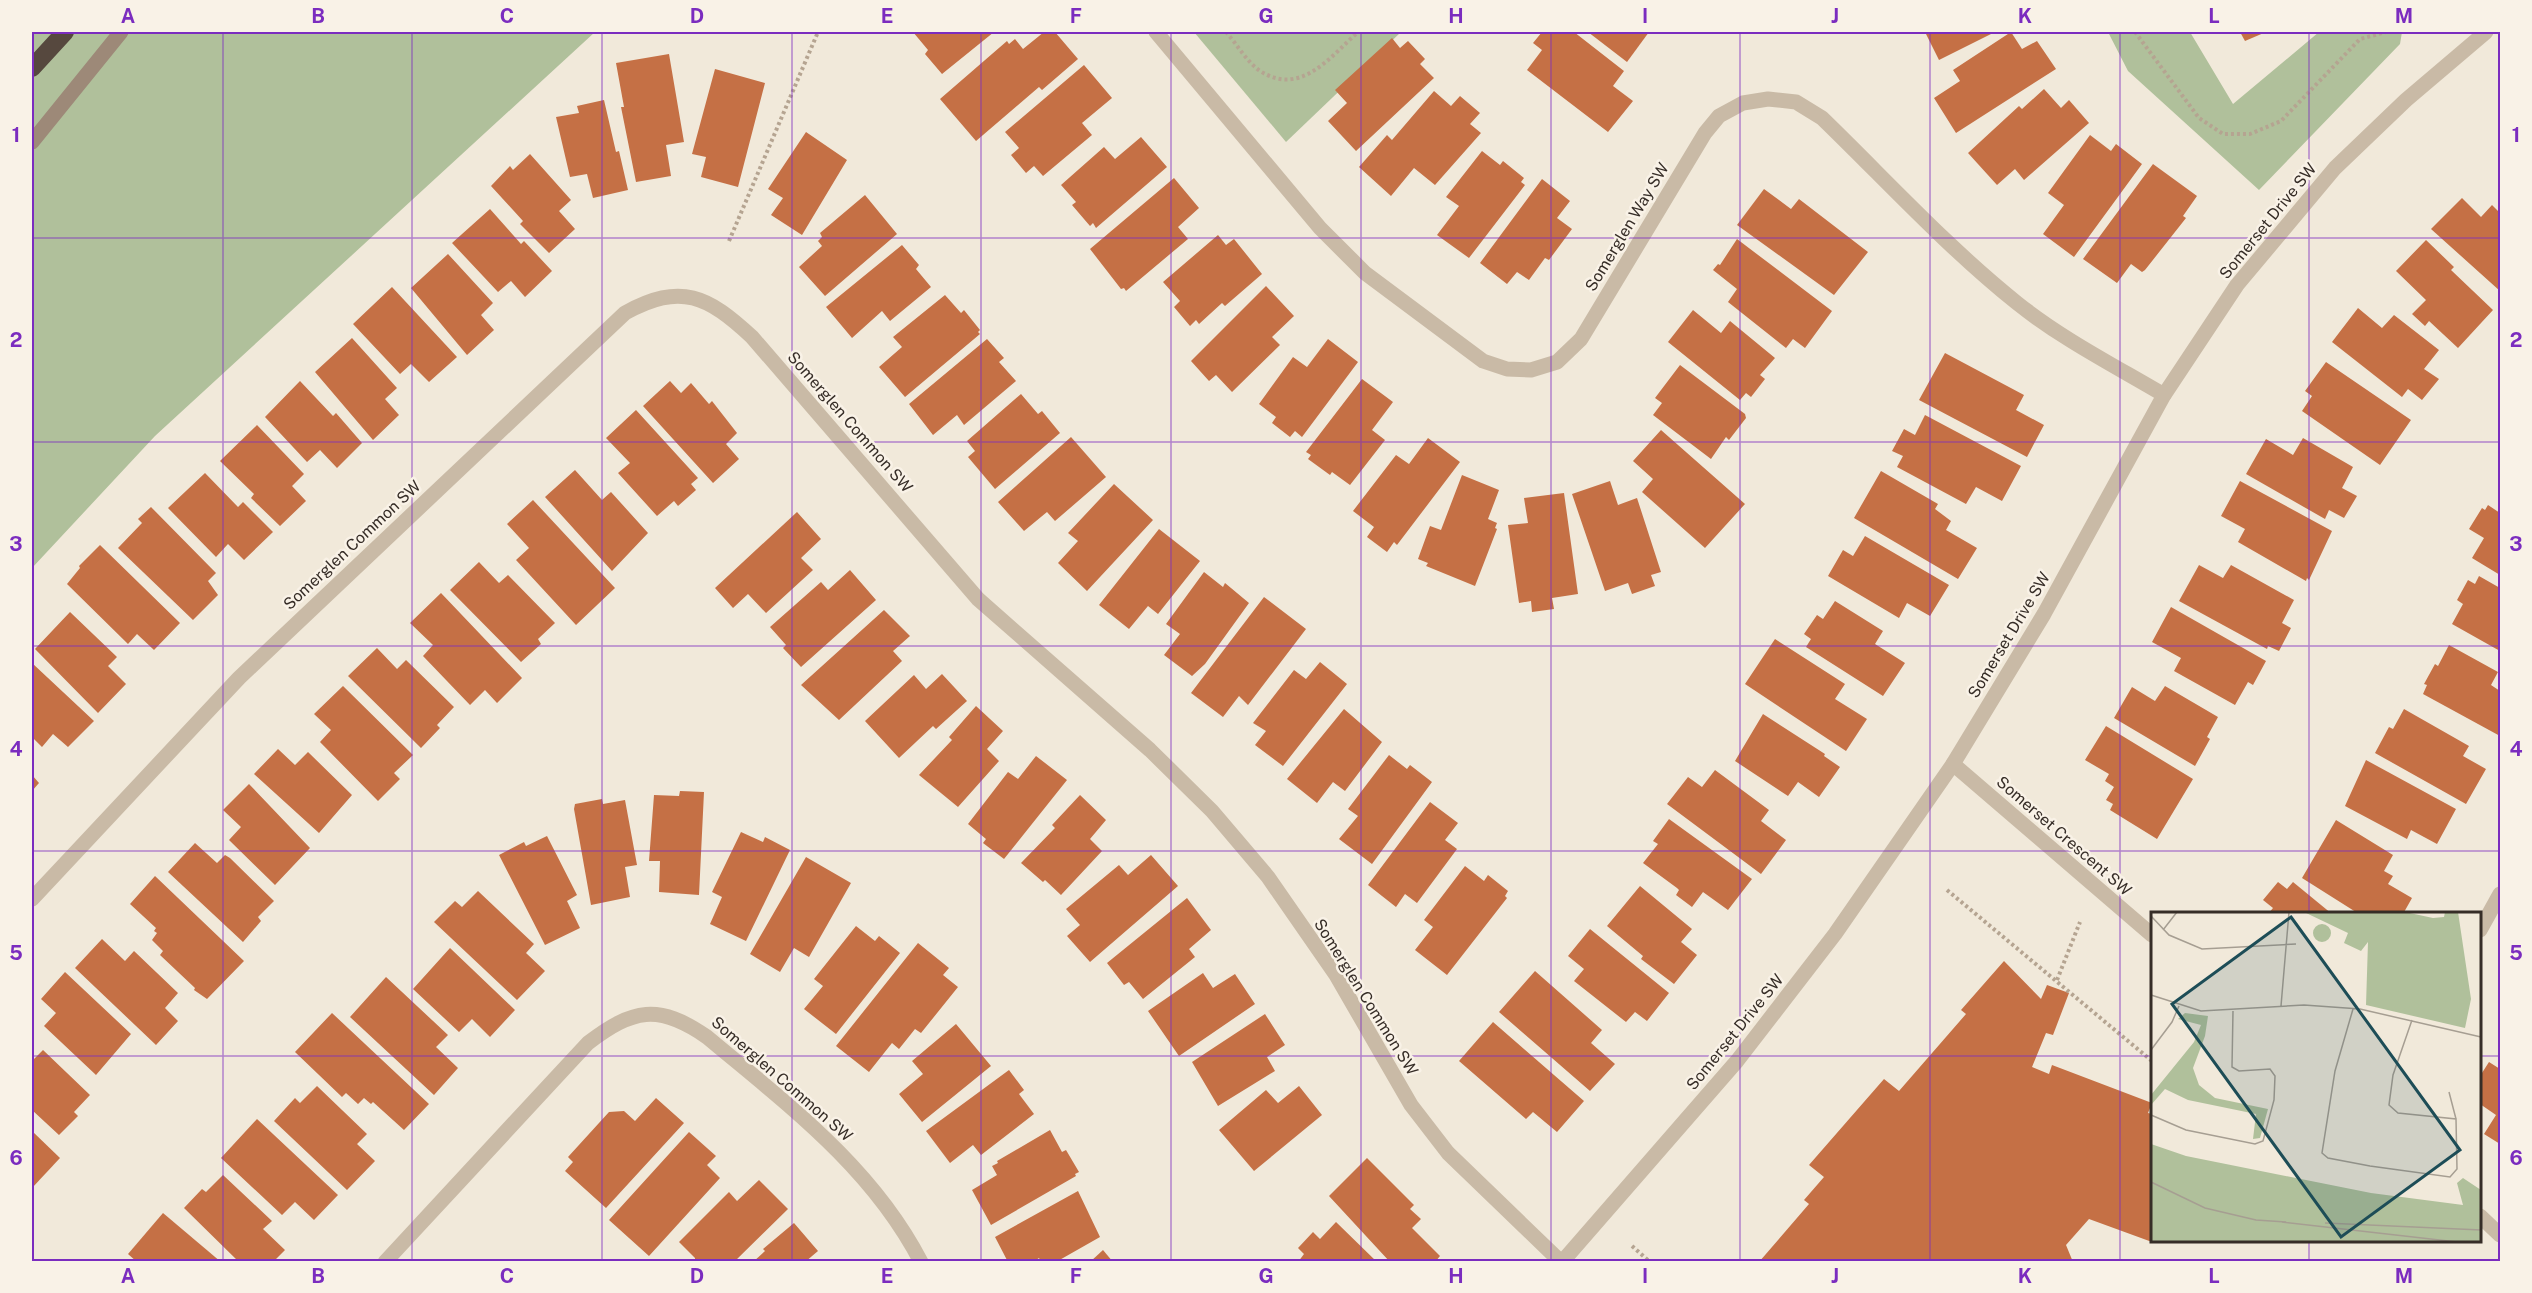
<svg xmlns="http://www.w3.org/2000/svg" width="2532" height="1293" viewBox="0 0 2532 1293" font-family="'Public Sans',sans-serif">
  <style>
    .green { fill: #b0c09b }
    .building { fill: #c57045 }
    .lines { fill: none; stroke-linecap: round; stroke-linejoin: round }
    .path { stroke: #b5a491; stroke-width: 4; stroke-dasharray: 3 3; stroke-linecap: butt }
    .minor { stroke: #c9baa6; stroke-width: 15 }
    .tertiary { stroke: #c9baa6; stroke-width: 15 }
    .secondary { stroke: #9d8978; stroke-width: 15 }
    .motorway { stroke: #56483e; stroke-width: 18 }
    .grid { fill: none; stroke: #7b2cbf; stroke-width: 1.5; stroke-opacity: 0.55 }
    .labels { text-anchor: middle; dominant-baseline: central; stroke-width: 5; stroke-linejoin: round; paint-order: stroke }
    .street-label { font-size: 16px; fill: #362d27; stroke: #f9f2e7 }
    .inset-road { fill: none; stroke: #a69e92; stroke-width: 1.5 }
    .view { fill: #1d4d57; fill-opacity: 0.15; stroke: #1d4d57; stroke-width: 3 }
    .inset-edge { fill: none; stroke: #362d27; stroke-width: 3 }
    .neatline { fill: none; stroke: #7b2cbf; stroke-width: 2 }
    .grid-label { font-size: 20px; text-anchor: middle; font-weight: bold; fill: #7b2cbf }
  </style>
  <rect width="100%" height="100%" fill="#f1e9da"/>
  <!-- green -->
  <g class="green">
    <polygon points="32,32 595,32 155,436 32,568"/>
    <polygon points="1194,32 1401,32 1286,142"/>
    <polygon points="2108,32 2190,32 2233,104 2319,32 2402,32 2400,44 2259,190 2128,71"/>
  </g>
  <!-- building -->
  <g class="building">
    <polygon points="913,32 994,32 942,74 925,54 928,50"/>
    <polygon points="1044,32 1055,32 1078,59 1042,90 1039,87 976,141 940,99 1007,41 1009,44 1015,39 1023,49"/>
    <polygon points="1542,32 1574,32 1624,71 1613,86 1633,101 1608,132 1527,70 1542,50 1533,43"/>
    <polygon points="1588,32 1649,32 1627,62"/>
    <polygon points="1925,32 1995,32 1939,60"/>
    <polygon points="2011,32 2022,49 2037,41 2056,69 1956,133 1934,98 1960,81 1953,70"/>
    <polygon points="2240,32 2266,32 2245,41"/>
    <polygon points="1392,38 1400,48 1408,41 1425,59 1420,64 1434,78 1356,151 1328,121 1347,103 1335,90"/>
    <polygon points="669,54 684,142 666,145 671,176 636,182 621,107 624,107 616,63"/>
    <polygon points="1084,65 1112,98 1082,123 1092,135 1043,176 1034,166 1026,173 1011,155 1019,148 1005,132"/>
    <polygon points="715,69 765,83 738,187 701,177 706,157 692,154"/>
    <polygon points="2044,89 2061,108 2069,100 2089,123 2024,180 2015,169 1997,185 1968,153 2019,106 2022,109"/>
    <polygon points="1434,91 1451,106 1460,96 1480,113 1470,124 1481,133 1435,185 1414,168 1391,196 1359,167 1387,135 1392,140"/>
    <polygon points="604,100 616,152 619,151 628,190 593,198 587,174 570,177 556,117 579,113 577,106"/>
    <polygon points="806,132 847,160 802,235 771,215 783,198 768,189"/>
    <polygon points="2090,135 2111,151 2116,144 2142,164 2074,257 2043,234 2064,205 2048,193"/>
    <polygon points="1141,137 1167,167 1096,228 1093,223 1090,226 1072,205 1076,202 1061,185 1104,147 1115,159"/>
    <polygon points="1482,151 1500,165 1503,161 1524,178 1521,182 1525,185 1469,258 1437,235 1459,206 1446,197"/>
    <polygon points="530,154 571,200 559,211 575,229 549,253 520,224 523,221 491,186 510,166 513,170"/>
    <polygon points="2153,164 2197,196 2183,216 2186,218 2145,270 2142,272 2131,264 2117,283 2083,259"/>
    <polygon points="1174,178 1199,208 1178,227 1188,239 1126,291 1124,288 1121,289 1090,249"/>
    <polygon points="1542,179 1570,201 1557,218 1572,229 1549,260 1545,258 1529,280 1517,272 1507,284 1480,263"/>
    <polygon points="1764,189 1791,209 1799,199 1868,252 1834,295 1737,225"/>
    <polygon points="865,195 897,234 825,296 799,267 822,246 818,241 822,237 820,233"/>
    <polygon points="2462,198 2481,217 2492,205 2500,213 2500,291 2431,229"/>
    <polygon points="490,209 521,244 524,241 552,271 525,297 511,281 498,292 452,243"/>
    <polygon points="1218,235 1226,245 1234,239 1262,274 1225,306 1222,303 1199,324 1196,320 1190,326 1174,307 1180,301 1163,282"/>
    <polygon points="1737,239 1832,311 1805,348 1793,339 1786,348 1728,302 1737,289 1713,270 1718,264 1720,265"/>
    <polygon points="2426,240 2454,267 2451,270 2493,310 2458,348 2429,321 2425,326 2412,314 2426,300 2396,271"/>
    <polygon points="902,245 919,265 916,269 931,287 890,321 882,311 852,338 826,307"/>
    <polygon points="448,254 493,303 481,315 494,330 467,355 411,288"/>
    <polygon points="1266,286 1294,316 1272,337 1280,345 1232,392 1216,375 1209,381 1191,361"/>
    <polygon points="392,287 457,357 429,382 411,364 400,374 353,324"/>
    <polygon points="945,295 961,313 964,310 980,330 978,332 980,334 905,397 879,367 902,347 893,337"/>
    <polygon points="2358,308 2382,328 2394,315 2439,350 2424,369 2439,379 2422,400 2408,389 2402,397 2332,342"/>
    <polygon points="1693,310 1721,333 1730,321 1775,358 1760,375 1765,379 1751,397 1746,393 1740,400 1668,342"/>
    <polygon points="352,338 397,388 385,399 399,415 373,440 315,372"/>
    <polygon points="987,339 1004,358 999,362 1016,381 964,425 957,415 933,435 909,404"/>
    <polygon points="1328,339 1358,362 1302,437 1295,431 1290,437 1272,423 1276,417 1259,404 1293,357 1307,367"/>
    <polygon points="1945,353 2024,395 2016,410 2044,425 2027,457 1919,400"/>
    <polygon points="2326,362 2411,420 2380,465 2302,411 2312,396 2305,391"/>
    <polygon points="1680,365 1745,414 1746,418 1729,440 1726,437 1711,459 1653,415 1662,403 1655,398"/>
    <polygon points="1362,379 1393,402 1372,430 1385,440 1350,485 1332,472 1330,475 1308,459 1311,455 1306,452"/>
    <polygon points="300,381 333,416 336,413 362,443 337,468 320,450 307,462 265,417"/>
    <polygon points="670,381 681,393 691,383 709,404 712,401 737,433 726,444 739,459 713,483 643,406"/>
    <polygon points="1021,394 1038,414 1042,411 1060,433 995,489 968,457 975,451 967,441"/>
    <polygon points="636,410 698,478 691,484 696,490 678,506 674,501 657,516 618,473 630,463 606,438"/>
    <polygon points="1925,415 2021,466 2002,501 1976,487 1966,504 1897,467 1903,456 1892,451 1904,429 1915,435"/>
    <polygon points="257,425 304,474 292,486 306,501 280,526 251,498 254,494 220,461"/>
    <polygon points="1661,430 1745,504 1705,548 1642,492 1653,479 1633,461"/>
    <polygon points="1071,437 1106,477 1055,521 1047,512 1024,531 998,502"/>
    <polygon points="1428,438 1460,462 1397,545 1394,542 1387,552 1367,537 1374,527 1353,511 1396,455 1409,464"/>
    <polygon points="2303,438 2353,467 2342,488 2357,496 2344,518 2329,510 2325,519 2246,474 2266,439 2293,455"/>
    <polygon points="575,470 602,500 611,492 648,533 612,571 545,497"/>
    <polygon points="1881,471 1938,504 1935,509 1951,521 1946,530 1977,548 1958,579 1854,518"/>
    <polygon points="205,473 238,507 243,502 273,532 244,560 228,544 216,557 168,508"/>
    <polygon points="1462,475 1499,490 1488,519 1497,523 1495,528 1497,529 1475,586 1426,566 1428,563 1418,559 1430,526 1441,530"/>
    <polygon points="1610,481 1618,505 1637,498 1661,572 1651,575 1655,586 1632,594 1628,583 1605,591 1572,494"/>
    <polygon points="2240,481 2332,531 2309,580 2307,578 2306,581 2238,542 2245,529 2221,516"/>
    <polygon points="1114,484 1153,520 1087,591 1058,563 1078,541 1068,533"/>
    <polygon points="1564,493 1578,594 1552,598 1554,609 1532,612 1531,601 1519,603 1508,525 1528,523 1524,498"/>
    <polygon points="533,500 615,588 576,625 516,560 529,548 507,524"/>
    <polygon points="2488,505 2500,513 2500,575 2472,558 2484,538 2469,529 2482,508 2485,510"/>
    <polygon points="151,507 216,573 208,581 218,595 193,620 118,548 142,523 138,519"/>
    <polygon points="797,512 821,539 801,558 813,570 766,613 748,594 733,608 715,588"/>
    <polygon points="1159,529 1200,561 1158,614 1148,606 1129,629 1099,605"/>
    <polygon points="1865,536 1949,585 1930,616 1907,603 1899,618 1828,576 1843,550 1853,556"/>
    <polygon points="100,545 180,623 154,650 137,634 128,644 67,584 80,568 79,566"/>
    <polygon points="479,562 499,583 508,575 555,623 538,639 541,644 521,662 450,590"/>
    <polygon points="2199,565 2223,578 2231,565 2294,600 2282,623 2291,628 2279,651 2268,646 2267,649 2179,601"/>
    <polygon points="850,570 876,600 801,667 783,648 786,645 770,627 821,582 828,590"/>
    <polygon points="1204,572 1223,587 1225,583 1249,603 1205,664 1192,676 1164,655 1180,634 1166,624"/>
    <polygon points="2479,576 2500,588 2500,651 2452,624 2463,604 2457,600 2468,580 2475,584"/>
    <polygon points="441,593 522,678 497,703 485,690 470,705 423,656 433,645 410,623"/>
    <polygon points="1264,597 1306,629 1248,705 1239,696 1223,717 1191,693"/>
    <polygon points="1835,601 1883,631 1875,644 1905,663 1883,696 1806,647 1811,639 1804,634 1817,615 1823,619"/>
    <polygon points="2171,607 2266,661 2253,685 2248,682 2235,705 2174,671 2181,658 2152,642"/>
    <polygon points="884,610 910,636 893,651 902,661 839,720 801,685"/>
    <polygon points="70,612 117,657 108,666 126,684 98,713 35,649"/>
    <polygon points="1775,639 1845,684 1835,699 1867,719 1846,751 1745,684"/>
    <polygon points="2449,645 2498,672 2491,685 2500,691 2500,736 2423,694 2427,685 2424,684 2435,664 2438,666"/>
    <polygon points="377,648 397,669 406,660 454,707 437,725 440,728 421,748 348,676"/>
    <polygon points="1320,662 1347,684 1283,766 1255,745 1266,731 1253,723 1294,670 1306,679"/>
    <polygon points="32,663 94,721 68,747 53,734 42,747 32,737"/>
    <polygon points="942,674 967,701 936,729 933,726 899,758 865,721 914,675 926,689"/>
    <polygon points="343,686 413,755 394,773 400,779 378,801 320,742 331,730 314,714"/>
    <polygon points="2165,686 2218,717 2207,737 2210,739 2195,766 2114,718 2132,687 2155,701"/>
    <polygon points="976,706 1003,731 987,749 999,761 958,807 919,775 952,740 949,737"/>
    <polygon points="1344,709 1382,742 1345,791 1333,782 1317,803 1287,779"/>
    <polygon points="2404,709 2469,746 2463,756 2486,769 2466,804 2375,753 2389,727 2393,729"/>
    <polygon points="1763,714 1825,754 1824,756 1840,767 1819,797 1798,782 1788,796 1735,761"/>
    <polygon points="2106,726 2193,779 2157,839 2110,810 2113,804 2106,800 2114,787 2105,781 2109,774 2085,760"/>
    <polygon points="278,749 295,765 308,752 352,795 319,833 254,774"/>
    <polygon points="1389,755 1407,769 1410,765 1432,782 1372,864 1339,839 1358,816 1348,809"/>
    <polygon points="1036,756 1067,780 1004,859 983,843 986,839 968,824 1008,772 1018,779"/>
    <polygon points="2366,760 2456,809 2437,844 2411,830 2407,839 2345,806"/>
    <polygon points="1715,770 1769,810 1761,821 1786,840 1761,874 1667,804 1688,777 1702,787"/>
    <polygon points="32,775 39,783 32,791"/>
    <polygon points="249,784 310,848 275,885 229,840 241,827 223,810"/>
    <polygon points="680,791 704,792 699,895 659,892 660,861 649,861 654,795 679,796"/>
    <polygon points="1080,795 1106,820 1090,839 1102,851 1061,895 1045,880 1043,882 1021,863 1055,828 1052,825"/>
    <polygon points="602,799 603,804 625,800 637,865 625,867 630,897 591,905 574,809 575,804"/>
    <polygon points="1430,802 1458,823 1445,840 1457,849 1417,903 1405,894 1396,907 1368,885"/>
    <polygon points="1669,819 1752,879 1728,910 1703,892 1692,907 1676,895 1679,890 1677,888 1643,863 1658,844 1653,841"/>
    <polygon points="2336,820 2393,855 2384,871 2393,876 2388,884 2412,898 2403,914 2359,914 2302,878"/>
    <polygon points="741,832 763,842 765,837 790,850 746,941 710,924 722,897 712,892"/>
    <polygon points="547,836 577,895 567,901 580,928 545,945 499,855 524,842 526,846"/>
    <polygon points="195,843 217,863 225,855 230,858 274,901 258,917 261,921 243,942 168,872"/>
    <polygon points="1151,855 1178,886 1090,962 1067,936 1080,925 1066,909 1119,865 1128,875"/>
    <polygon points="806,857 851,883 809,957 794,948 780,972 750,954"/>
    <polygon points="1465,866 1484,881 1488,875 1508,891 1505,896 1507,898 1447,975 1415,950 1433,927 1424,920"/>
    <polygon points="155,876 244,961 207,999 194,990 195,988 160,955 163,951 152,940 157,933 154,931 156,928 130,904"/>
    <polygon points="2278,882 2287,889 2293,882 2332,914 2268,914 2273,908 2263,900"/>
    <polygon points="1640,886 1692,929 1681,942 1697,955 1674,984 1641,959 1643,956 1607,926"/>
    <polygon points="478,891 534,944 526,953 545,971 517,1000 434,922 455,901 462,907"/>
    <polygon points="1187,898 1211,930 1189,949 1195,957 1143,999 1129,982 1124,985 1107,963"/>
    <polygon points="856,926 875,941 879,936 900,953 836,1034 804,1009 823,986 814,979"/>
    <polygon points="1590,929 1669,993 1647,1021 1635,1012 1626,1022 1574,981 1584,969 1568,956"/>
    <polygon points="102,939 125,961 134,951 178,993 165,1008 178,1021 156,1045 75,968"/>
    <polygon points="918,943 949,968 943,975 958,987 921,1033 915,1029 899,1049 892,1043 869,1072 836,1046"/>
    <polygon points="450,948 515,1010 490,1037 472,1019 459,1032 413,989"/>
    <polygon points="2004,961 2041,999 2047,985 2069,993 2053,1035 2046,1033 2032,1067 2049,1074 2052,1065 2152,1103 2148,1113 2152,1114 2152,1242 2089,1219 2066,1245 2073,1262 1759,1262 1809,1204 1804,1200 1824,1177 1809,1165 1884,1079 1899,1091 1966,1014 1961,1010"/>
    <polygon points="1535,971 1602,1030 1591,1043 1615,1064 1590,1091 1499,1012"/>
    <polygon points="65,972 131,1034 96,1075 44,1026 56,1013 41,999"/>
    <polygon points="1203,973 1213,988 1235,974 1255,1004 1179,1056 1148,1011"/>
    <polygon points="386,977 448,1035 436,1047 458,1068 434,1095 350,1017"/>
    <polygon points="332,1013 429,1104 404,1130 373,1102 371,1104 364,1098 358,1104 346,1093 342,1097 295,1052"/>
    <polygon points="1265,1014 1285,1045 1267,1057 1275,1071 1218,1106 1192,1062"/>
    <polygon points="1493,1022 1584,1101 1557,1132 1533,1112 1526,1119 1459,1061"/>
    <polygon points="956,1024 991,1066 922,1122 899,1094 923,1074 912,1061"/>
    <polygon points="43,1050 90,1095 74,1112 78,1116 59,1135 32,1110 32,1056 34,1059"/>
    <polygon points="2489,1062 2500,1069 2500,1144 2484,1134 2496,1115 2480,1104 2480,1076"/>
    <polygon points="1009,1070 1024,1090 1019,1094 1034,1114 981,1155 973,1145 950,1163 926,1131"/>
    <polygon points="317,1086 367,1134 357,1144 375,1161 347,1190 274,1121 295,1098 300,1103"/>
    <polygon points="1299,1086 1322,1115 1254,1171 1219,1130 1266,1090 1278,1103"/>
    <polygon points="656,1098 684,1123 606,1208 565,1171 573,1162 568,1157 609,1112 624,1111 635,1121"/>
    <polygon points="257,1119 338,1195 314,1220 295,1202 282,1215 221,1158"/>
    <polygon points="1050,1130 1062,1152 1066,1150 1079,1172 1075,1174 1076,1176 991,1225 972,1190 997,1175 992,1166 998,1163 997,1161"/>
    <polygon points="32,1131 60,1158 32,1188"/>
    <polygon points="689,1132 716,1156 707,1165 720,1178 649,1256 609,1220"/>
    <polygon points="1367,1158 1414,1205 1410,1209 1421,1219 1412,1228 1440,1256 1435,1262 1390,1262 1329,1196"/>
    <polygon points="223,1175 272,1221 263,1229 285,1250 273,1262 239,1262 184,1208 202,1189 206,1192"/>
    <polygon points="759,1180 788,1209 734,1262 695,1262 695,1258 679,1242 729,1192 737,1201"/>
    <polygon points="1078,1191 1100,1237 1056,1262 1041,1262 1039,1258 1033,1262 1008,1262 995,1237"/>
    <polygon points="163,1213 221,1262 137,1262 128,1254"/>
    <polygon points="1336,1222 1377,1262 1298,1262 1304,1254 1298,1248 1313,1232 1320,1239"/>
    <polygon points="794,1223 818,1251 805,1262 753,1262 765,1251 763,1249"/>
    <polygon points="1103,1250 1113,1262 1090,1262"/>
  </g>
  <g class="lines">
    <!-- path -->
    <g class="path">
      <path d="M1226 32C1236 43 1247 62 1260 71 1301 97 1330 57 1358 32"/>
      <polyline points="2135,32 2199,118 2223,134 2250,134 2281,121 2360,39 2386,32"/>
      <polyline points="729,241 818,32"/>
      <polyline points="1947,890 2152,1061"/>
      <polyline points="2057,980 2080,922"/>
      <polyline points="1632,1246 1649,1261"/>
    </g>
    <!-- minor -->
    <g class="minor">
      <path d="M1156 32 1320 228 1365 273 1483 361 1507 369 1531 370 1557 362 1581 339 1705 133 1719 116 1743 103 1768 99 1796 102 1822 118C1886 180 1947 247 2017 303 2062 339 2115 366 2164 395"/>
      <polyline points="1953,764 2152,935"/>
      <path d="M32 899 239 678 625 313C681 282 708 296 752 337L978 599 1150 750 1212 811 1268 877 1336 975 1411 1105 1448 1153 1561 1262"/>
      <polyline points="2480,930 2500,894"/>
      <polyline points="2480,1216 2500,1235"/>
      <path d="M385 1262 588 1043C633 1009 658 1003 707 1037 787 1104 872 1167 921 1262"/>
    </g>
    <!-- tertiary -->
    <polyline class="tertiary" points="1562,1262 1737,1061 1835,934 1953,764 2044,614 2164,395 2237,285 2335,168 2406,100 2486,32"/>
    <!-- secondary -->
    <polyline class="secondary" points="32,142 121,32"/>
    <!-- motorway -->
    <polyline class="motorway" points="32,68 65,32"/>
  </g>
  <!-- grid -->
  <path class="grid" d="M223 32V1262M412 32V1262M602 32V1262M792 32V1262M981 32V1262M1171 32V1262M1361 32V1262M1551 32V1262M1740 32V1262M1930 32V1262M2120 32V1262M2309 32V914M32 238H2500M32 442H2500M32 646H2500M32 851H2500M32 1056H2152M2480 1056H2500M2309 1240V1262"/>
  <g class="labels">
    <!-- street labels -->
    <g class="street-label">
      <text transform="translate(2268 221) rotate(-51)">Somerset Drive SW</text>
      <text transform="translate(1627 227) rotate(-59)">Somerglen Way SW</text>
      <text transform="translate(850 422) rotate(49)">Somerglen Common SW</text>
      <text transform="translate(352 545) rotate(-43)">Somerglen Common SW</text>
      <text transform="translate(2009 635) rotate(-59)">Somerset Drive SW</text>
      <text transform="translate(2064 836) rotate(41)">Somerset Crescent SW</text>
      <text transform="translate(1366 997) rotate(58)">Somerglen Common SW</text>
      <text transform="translate(1735 1032) rotate(-51)">Somerset Drive SW</text>
      <text transform="translate(782 1079) rotate(41)">Somerglen Common SW</text>
    </g>
  </g>
  <!-- overview -->
  <g transform="translate(2151 912)">
    <rect width="330" height="330" fill="#f1e9da"/>
    <path d="M153 0H254L282 6 293 5 294 0H307L320 87 314 116 215 93 217 30 210 39 193 31 197 21ZM162 21a9 9 0 1 1 18 0a9 9 0 1 1-18 0ZM34 101 57 104 54 124 42 156 48 173 64 186 117 197 109 226 102 227 105 202 37 188 14 177 0 193V183L43 130 50 113 27 107ZM0 232 35 244 220 281 312 293 306 271 312 266 330 278V330H0Z" fill="#b0c09b"/>
    <path class="inset-road" d="M0 4 18 23 51 37 145 32M12 18 26 0M0 83 50 99 153 93 209 97 330 125M130 94 138 0M202 97 184 159 171 241 177 246 219 254 299 265 306 257 305 207 247 201 238 193 242 163 261 108M0 138 21 110 28 94M298 180 305 207M0 203 35 218 104 232 112 229 123 188 124 164 119 157 88 159 81 155 82 99M0 270 54 296 105 308 135 310M131 310 306 330M174 311 330 318"/>
    <path class="view" d="M140 5 309 238 190 325 21 92Z"/>
    <rect width="330" height="330" class="inset-edge"/>
  </g>
  <!-- border -->
  <rect width="2532" height="1293" fill="none" stroke="#f9f2e7" stroke-width="66"/>
  <rect x="33" y="33" width="2466" height="1227" class="neatline"/>
  <g class="grid-label">
    <text x="128" y="23">A</text>
    <text x="318" y="23">B</text>
    <text x="507" y="23">C</text>
    <text x="697" y="23">D</text>
    <text x="887" y="23">E</text>
    <text x="1076" y="23">F</text>
    <text x="1266" y="23">G</text>
    <text x="1456" y="23">H</text>
    <text x="1645" y="23">I</text>
    <text x="1835" y="23">J</text>
    <text x="2025" y="23">K</text>
    <text x="2214" y="23">L</text>
    <text x="2404" y="23">M</text>
    <text x="16" y="142">1</text>
    <text x="2516" y="142">1</text>
    <text x="16" y="347">2</text>
    <text x="2516" y="347">2</text>
    <text x="16" y="551">3</text>
    <text x="2516" y="551">3</text>
    <text x="16" y="756">4</text>
    <text x="2516" y="756">4</text>
    <text x="16" y="960">5</text>
    <text x="2516" y="960">5</text>
    <text x="16" y="1165">6</text>
    <text x="2516" y="1165">6</text>
    <text x="128" y="1283">A</text>
    <text x="318" y="1283">B</text>
    <text x="507" y="1283">C</text>
    <text x="697" y="1283">D</text>
    <text x="887" y="1283">E</text>
    <text x="1076" y="1283">F</text>
    <text x="1266" y="1283">G</text>
    <text x="1456" y="1283">H</text>
    <text x="1645" y="1283">I</text>
    <text x="1835" y="1283">J</text>
    <text x="2025" y="1283">K</text>
    <text x="2214" y="1283">L</text>
    <text x="2404" y="1283">M</text>
  </g>
</svg>
